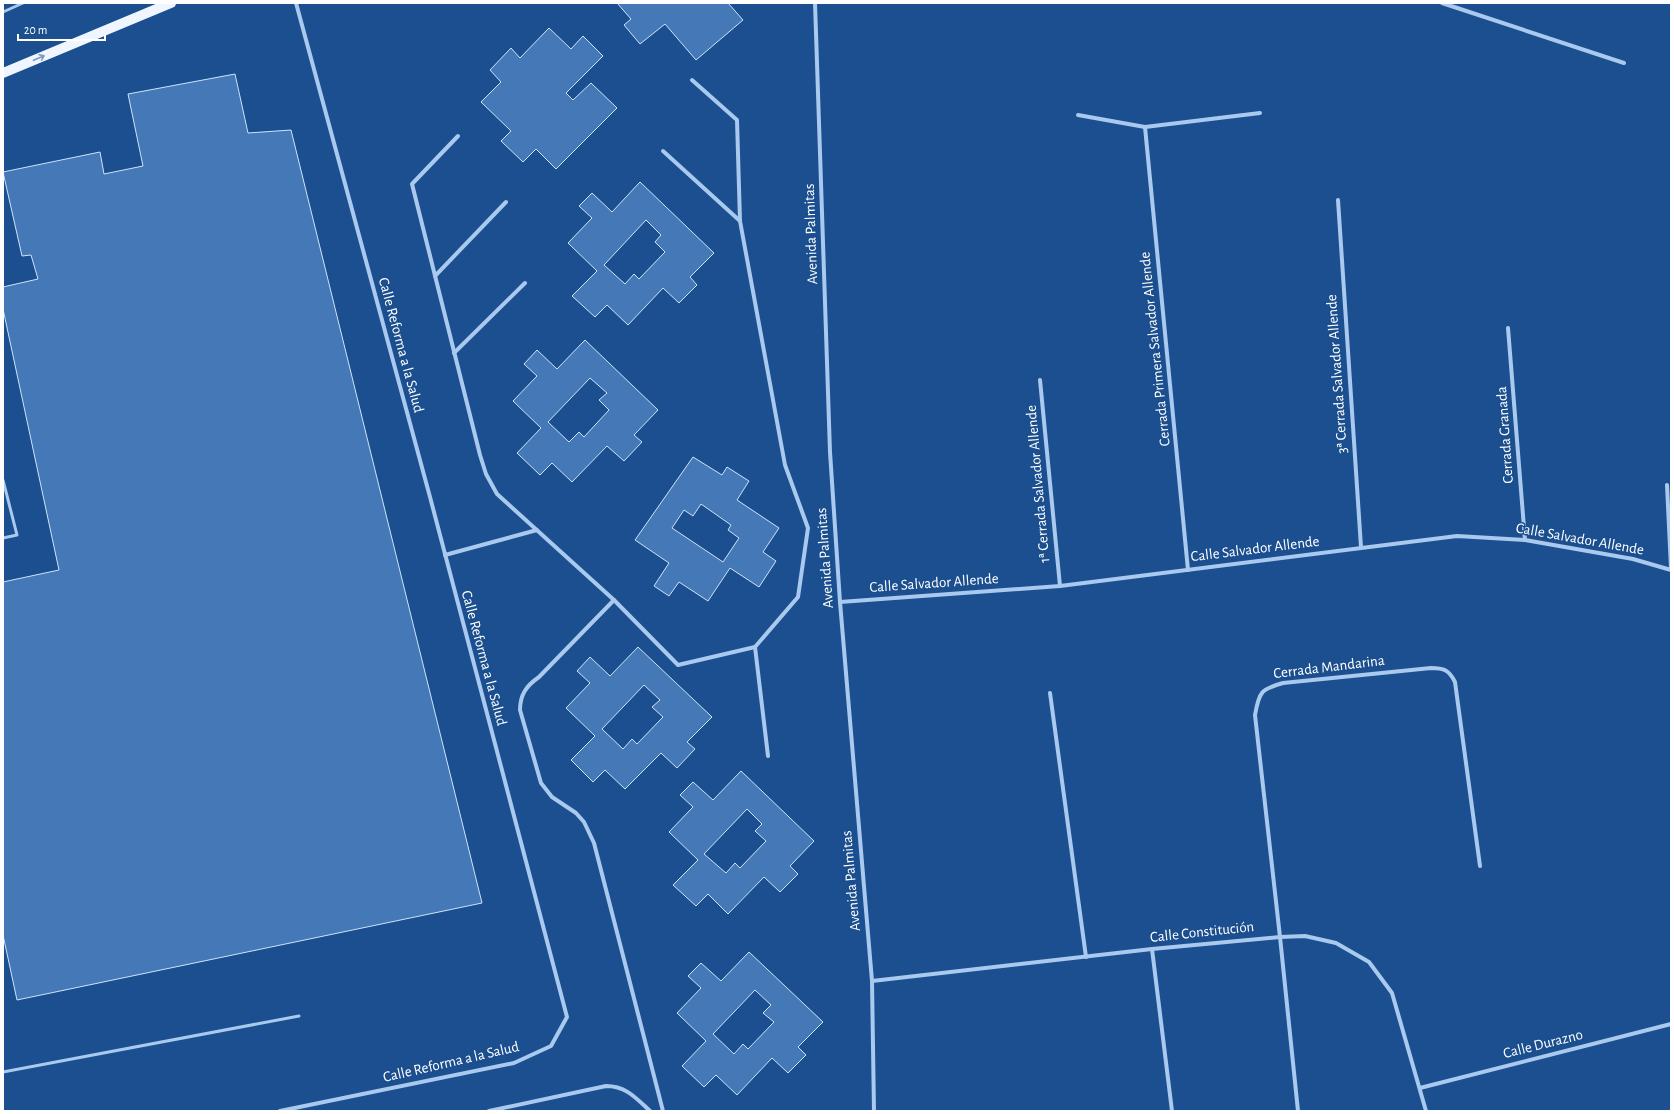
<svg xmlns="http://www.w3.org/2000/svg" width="1674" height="1114" viewBox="0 0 1674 1114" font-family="'Alegreya Sans',sans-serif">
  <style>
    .building { fill: #4478b7; stroke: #cfe3fa; fill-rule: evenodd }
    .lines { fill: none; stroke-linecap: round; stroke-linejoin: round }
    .service { stroke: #a9c9ee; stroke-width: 3 }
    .minor { stroke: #a9c9ee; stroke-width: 4 }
    .primary { stroke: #f0f6ff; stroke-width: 10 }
    .oneway { stroke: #7b9ac1 }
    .labels { text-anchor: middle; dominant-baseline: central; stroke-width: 3; stroke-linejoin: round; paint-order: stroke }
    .street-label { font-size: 15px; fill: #fff; stroke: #1b4f8f }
  </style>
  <rect width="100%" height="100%" fill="#1b4f8f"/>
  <!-- building -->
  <g class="building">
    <polygon points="617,3 728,3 743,20 696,60 665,24 640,44 624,25 631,19"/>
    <polygon points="549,28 571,49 583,36 603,56 566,93 573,100 591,83 617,108 556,169 536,149 523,162 501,141 511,131 481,102 501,82 490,70 511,48 520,58"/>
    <polygon points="235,74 248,133 291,130 482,903 17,1000 3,935 3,582 59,570 3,309 3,287 38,279 31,255 22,256 3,172 100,152 104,174 143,166 128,94"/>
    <path d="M640 182 714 253 690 277 697 285 679 303 663 288 628 325 607 305 595 317 572 296 597 271 568 243 592 218 579 206 592 193 612 212ZM646 220 661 235 655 242 665 252 639 279 634 274 625 284 604 265Z"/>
    <path d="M585 340 658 410 634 435 642 442 624 461 607 446 572 482 552 463 540 475 517 453 541 428 513 401 537 376 524 364 537 350 557 369ZM590 378 607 393 599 400 609 410 584 437 579 432 569 442 548 422Z"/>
    <path d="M693 457 722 475 727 467 749 481 737 500 779 528 763 552 776 561 759 587 730 568 708 601 679 582 669 596 654 586 669 563 635 540ZM701 504 731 525 728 530 739 538 723 562 672 528 684 510 693 516Z"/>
    <path d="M638 647 712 717 687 742 695 749 677 768 661 753 625 789 605 770 593 782 571 760 595 736 566 708 590 683 577 671 590 657 610 676ZM644 685 660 700 652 707 663 717 637 744 632 739 623 749 602 729Z"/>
    <path d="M741 771 814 841 790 866 798 874 780 892 764 877 728 914 708 894 696 906 673 885 698 860 669 832 693 807 680 795 693 782 713 800ZM747 809 762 824 755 831 766 841 740 868 735 863 726 873 704 854Z"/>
    <path d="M749 952 823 1022 798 1047 806 1055 788 1073 772 1058 737 1095 716 1075 704 1087 682 1066 706 1041 677 1013 701 988 688 976 701 963 721 981ZM755 990 771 1005 763 1013 774 1022 748 1049 743 1044 734 1054 713 1034Z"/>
  </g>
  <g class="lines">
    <!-- service -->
    <g class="service">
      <polyline points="3,12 23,3"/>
      <polyline points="3,480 17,535 3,538"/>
      <polyline points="3,1072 299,1016"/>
    </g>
    <!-- minor -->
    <g class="minor">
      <polyline points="815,3 830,452 840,602 872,981 874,1111"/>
      <polyline points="1442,3 1624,63"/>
      <polyline points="1078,115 1145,127 1260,113"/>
      <polyline points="1145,127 1188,570"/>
      <polyline points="458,136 412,184 480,455 486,474 497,494 614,600 678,665 755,647 798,597 808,528 785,465 740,221 737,120 692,80"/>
      <polyline points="663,151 740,221"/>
      <polyline points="1338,200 1361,547"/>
      <polyline points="435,276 506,202"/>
      <polyline points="1508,328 1525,540"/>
      <polyline points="454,353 525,283"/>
      <polyline points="1040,380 1060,586"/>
      <polyline points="1667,485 1671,568"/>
      <polyline points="445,555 537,530"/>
      <path d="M614 600 539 677C526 686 520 695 520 710L541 783 552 797 576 813 584 822 594 843 663 1111"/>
      <polyline points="840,602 1060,586 1457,536 1525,540 1633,559 1671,570"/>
      <polyline points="755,647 768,756"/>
      <polyline points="1050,693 1086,957"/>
      <polyline points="1152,949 1172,1111"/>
      <polyline points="872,981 1152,949 1280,937 1305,936 1336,943 1369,962 1392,993 1426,1111"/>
      <polyline points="1420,1088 1671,1024"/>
      <polyline points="280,1111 514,1063 551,1046 567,1017 430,497 296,3"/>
      <path d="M489 1111 606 1086C626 1086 636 1098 650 1111"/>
      <path d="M1298 1111 1280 937 1255 715C1259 692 1261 689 1283 683L1431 668C1444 668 1449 670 1455 682L1480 866"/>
    </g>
    <!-- primary -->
    <polyline class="primary" points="3,73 171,3"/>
  </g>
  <!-- one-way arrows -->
  <defs><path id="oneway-shaft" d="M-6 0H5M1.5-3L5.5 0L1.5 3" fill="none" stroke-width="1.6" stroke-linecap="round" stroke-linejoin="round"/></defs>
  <use class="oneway" href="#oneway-shaft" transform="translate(39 58) rotate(-23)"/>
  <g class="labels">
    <!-- street labels -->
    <g class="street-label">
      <text transform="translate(811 234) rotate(-92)">Avenida Palmitas</text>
      <text transform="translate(401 345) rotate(75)">Calle Reforma a la Salud</text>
      <text transform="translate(1155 349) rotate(-96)">Cerrada Primera Salvador Allende</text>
      <text transform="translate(1337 374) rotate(-94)">3ª Cerrada Salvador Allende</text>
      <text transform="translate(1505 435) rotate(-94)">Cerrada Granada</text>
      <text transform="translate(1038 484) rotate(-95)">1ª Cerrada Salvador Allende</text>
      <text transform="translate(1580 539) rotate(10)">Calle Salvador Allende</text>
      <text transform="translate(1255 549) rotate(-7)">Calle Salvador Allende</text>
      <text transform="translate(825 558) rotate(-94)">Avenida Palmitas</text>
      <text transform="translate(934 583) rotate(-4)">Calle Salvador Allende</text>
      <text transform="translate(484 658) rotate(75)">Calle Reforma a la Salud</text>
      <text transform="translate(1329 667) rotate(-7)">Cerrada Mandarina</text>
      <text transform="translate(851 881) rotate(-95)">Avenida Palmitas</text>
      <text transform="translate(1202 932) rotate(-6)">Calle Constitución</text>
      <text transform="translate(1543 1044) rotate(-14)">Calle Durazno</text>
      <text transform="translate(451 1062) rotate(-13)">Calle Reforma a la Salud</text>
    </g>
  </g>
  <!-- border -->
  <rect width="1674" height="1114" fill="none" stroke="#ffffff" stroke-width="8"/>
  <!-- scale -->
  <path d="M18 34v6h87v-6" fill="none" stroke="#ffffff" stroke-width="2"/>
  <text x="24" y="34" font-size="12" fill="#ffffff" stroke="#1b4f8f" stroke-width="3" paint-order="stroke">20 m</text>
</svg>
